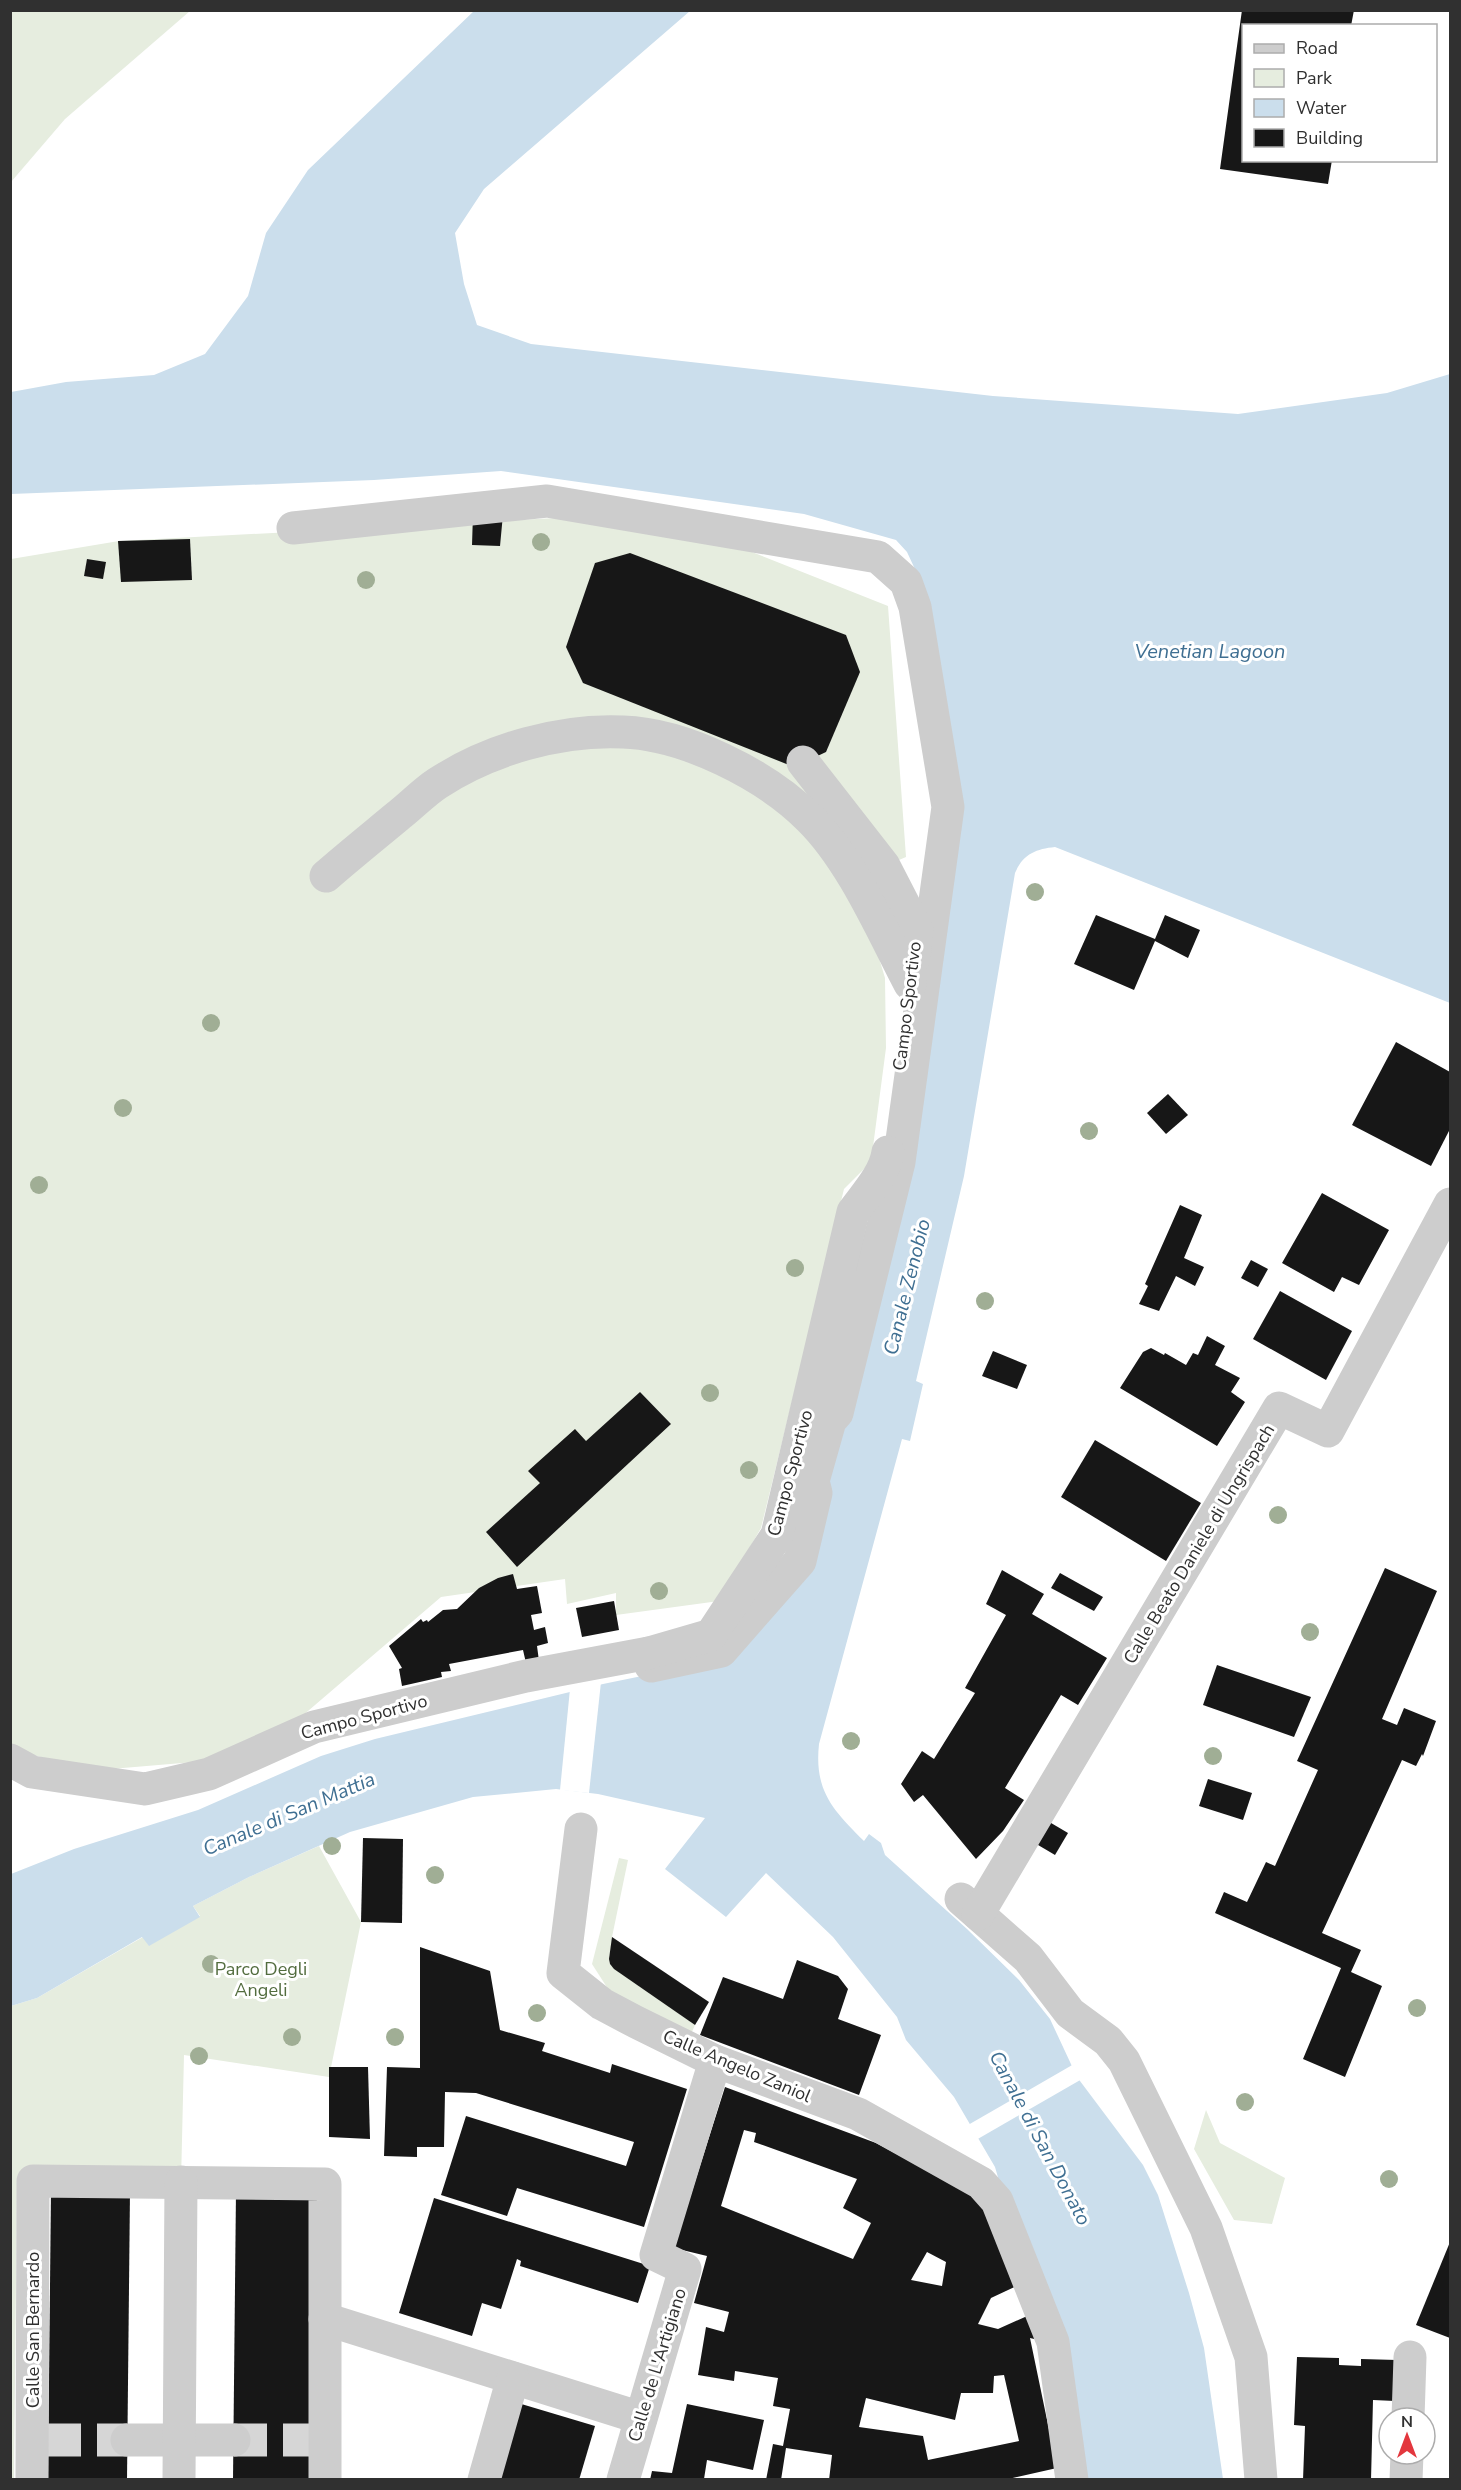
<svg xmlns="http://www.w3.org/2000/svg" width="1461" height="2490" viewBox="0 0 1461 2490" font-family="'Nunito Sans',sans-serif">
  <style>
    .green { fill: #e6eddf }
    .water { fill: #cbdeec }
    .pier { fill: #fff }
    .building { fill: #171717; fill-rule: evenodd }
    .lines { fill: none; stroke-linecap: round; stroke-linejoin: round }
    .minor-tunnel { stroke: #d6d6d6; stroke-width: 33; stroke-dasharray: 33 16; stroke-linecap: butt }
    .minor { stroke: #cdcdcd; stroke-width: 33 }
    .tree { fill: #a0ae95 }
    .labels { text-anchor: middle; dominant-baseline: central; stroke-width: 6; stroke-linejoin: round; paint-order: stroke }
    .street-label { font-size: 18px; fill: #303030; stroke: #fff }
    .park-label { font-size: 18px; fill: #526c3e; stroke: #fff }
    .water-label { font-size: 20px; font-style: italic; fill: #3f6f92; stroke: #fff }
  </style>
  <rect width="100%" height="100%" fill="#fff"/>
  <!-- green -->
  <g class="green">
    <polygon points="11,10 190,10 190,11 65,119 11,182"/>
    <polygon points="595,516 684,525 888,606 906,857 845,883 868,921 885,978 886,1048 871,1162 844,1189 761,1528 719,1601 616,1615 616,1593 567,1604 565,1579 441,1597 301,1717 206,1761 111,1769 66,1764 23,1752 11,1746 11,559 119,541"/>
    <polygon points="319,1846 361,1922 329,2077 184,2055 181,2182 17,2177 14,2479 11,2480 11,2006 37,1998 143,1937 149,1945 200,1916 193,1906 249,1877"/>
    <polygon points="619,1858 628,1860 612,1937 610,1964 695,2025 691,2034 610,1992 592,1964"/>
    <polygon points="1206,2110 1220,2143 1285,2178 1272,2224 1234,2220 1194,2149"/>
  </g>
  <!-- water -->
  <path class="water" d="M475 10 690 11 484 189 455 233 464 284 477 325 531 344 993 396 1238 414 1387 393 1450 374V1003L1055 847C1036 849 1023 854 1015 873L964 1176 916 1381 923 1384 910 1441 902 1439 819 1744C814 1791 833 1810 864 1841L869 1834 881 1843 885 1855 967 1929 1019 1980 1050 2019 1077 2077 1143 2165 1158 2195 1189 2293 1204 2348 1223 2479H1085L995 2167 954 2097 906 2040 897 2017 833 1937 766 1873 726 1917 665 1869 705 1818 598 1794 556 1789 473 1797 350 1832 249 1877 193 1906 200 1917 149 1946 142 1937 37 1998 11 2006V1874L74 1849 198 1810 321 1756 375 1739 603 1684 725 1659 806 1568 953 827 920 580 907 552 896 540 804 514 501 471 374 480 11 494V392L66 382 154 375 205 354 248 296 266 233 308 170Z"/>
  <!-- pier -->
  <g class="pier">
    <polygon points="599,1682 601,1682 589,1793 560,1790 570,1689"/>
    <polygon points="1074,2064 1082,2079 976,2140 968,2125"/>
  </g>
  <!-- building -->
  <g class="building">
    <polygon points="1242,10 1354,10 1351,26 1244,26 1244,160 1332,160 1328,184 1220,169"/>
    <polygon points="473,513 503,514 500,546 472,545"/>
    <polygon points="190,539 192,580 121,582 118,541"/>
    <polygon points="630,553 846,635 860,672 826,752 794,767 583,683 566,647 595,563"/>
    <polygon points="87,559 106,562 103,579 84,576"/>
    <polygon points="1096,915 1155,939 1165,915 1200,930 1188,958 1155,941 1134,990 1074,964"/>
    <polygon points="1396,1042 1450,1072 1450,1129 1431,1166 1352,1125"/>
    <polygon points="1168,1094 1188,1115 1166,1134 1147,1113"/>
    <polygon points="1322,1193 1389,1230 1359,1285 1342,1277 1334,1292 1282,1263"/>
    <polygon points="1180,1205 1202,1215 1184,1258 1204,1267 1195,1286 1176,1276 1159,1311 1139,1304 1148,1286 1145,1284"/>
    <polygon points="1251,1260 1268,1269 1258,1287 1241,1278"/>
    <polygon points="1280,1291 1352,1331 1326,1380 1253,1339"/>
    <polygon points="1207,1336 1225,1346 1215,1365 1240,1378 1231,1392 1245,1402 1217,1446 1120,1388 1143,1352 1151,1348 1164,1355 1165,1353 1186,1365 1193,1353 1198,1355"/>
    <polygon points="993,1351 1027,1365 1017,1389 982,1376"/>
    <polygon points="640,1392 671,1424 517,1567 486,1532 540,1483 528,1471 575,1429 586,1441"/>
    <polygon points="1095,1440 1201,1503 1166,1561 1061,1497"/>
    <polygon points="1385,1568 1437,1591 1382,1719 1397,1725 1404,1708 1436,1721 1423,1756 1422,1754 1416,1766 1402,1760 1322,1933 1361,1950 1351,1972 1382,1986 1345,2077 1303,2059 1341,1968 1215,1913 1224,1892 1247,1902 1266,1862 1275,1866 1318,1770 1297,1761"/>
    <polygon points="1002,1570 1044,1594 1032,1614 1107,1658 1078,1705 1061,1695 1005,1788 1024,1800 1003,1831 976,1859 923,1795 914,1802 901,1784 922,1751 934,1759 975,1693 965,1688 1006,1615 986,1604"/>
    <polygon points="1060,1573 1103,1597 1094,1611 1051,1588"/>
    <polygon points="513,1574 517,1589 537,1586 542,1613 531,1615 534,1630 545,1627 548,1643 537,1646 539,1661 526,1663 523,1650 449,1664 451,1671 441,1672 442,1677 402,1686 399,1669 402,1668 389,1646 421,1619 423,1622 427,1620 428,1622 443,1610 457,1609 479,1588 498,1578"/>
    <polygon points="614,1601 619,1630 582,1637 576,1608"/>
    <polygon points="1217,1665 1311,1697 1294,1737 1203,1705"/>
    <polygon points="1208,1779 1252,1793 1243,1820 1199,1806"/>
    <polygon points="1046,1820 1068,1833 1055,1855 1033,1842"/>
    <polygon points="363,1838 403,1839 402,1923 361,1922"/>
    <polygon points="612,1937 709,2002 695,2025 614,1969 610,1964 609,1959"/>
    <polygon points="420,1947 490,1971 500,2030 545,2043 542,2051 610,2073 612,2064 687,2089 644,2227 517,2188 507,2216 441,2195 466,2116 626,2166 634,2142 476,2093 445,2092 444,2147 417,2147 417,2157 384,2156 387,2067 420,2068"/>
    <polygon points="797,1960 838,1976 848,1989 838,2019 881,2035 859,2095 700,2035 723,1977 783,1999"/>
    <polygon points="329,2067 368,2067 370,2139 329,2137"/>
    <path d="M725 2087 876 2143 989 2203 1023 2283 991 2298 978 2324 998 2329 1034 2313 1047 2342 1030 2338 1057 2468 1004 2480H829L832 2455 786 2448 781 2480H766L773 2444 783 2446 790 2409 773 2406 778 2378 735 2371 734 2381 698 2375 706 2327 724 2332 729 2312 694 2303 707 2256 674 2248ZM744 2130 756 2133 754 2142 857 2179 843 2208 871 2223 853 2259 721 2206ZM927 2252 946 2262 942 2286 911 2280ZM1004 2375 1019 2441 928 2460 923 2436 859 2427 866 2398 955 2420 961 2393H993L994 2376Z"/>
    <polygon points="51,2189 130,2190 127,2480 48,2480"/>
    <polygon points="236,2190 317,2191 314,2480 233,2480"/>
    <polygon points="434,2198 650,2266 638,2303 520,2266 521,2261 517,2259 501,2309 482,2303 472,2336 399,2313"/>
    <polygon points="1450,2242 1450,2338 1416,2325"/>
    <polygon points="1297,2357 1339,2358 1339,2365 1361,2366 1361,2359 1397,2360 1395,2401 1373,2400 1371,2480 1303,2480 1305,2426 1294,2425"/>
    <polygon points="518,2403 595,2426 579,2480 495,2480"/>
    <polygon points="687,2404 764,2420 753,2470 707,2460 704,2479 650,2480 652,2471 672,2473"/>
  </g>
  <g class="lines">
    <!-- minor-tunnel -->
    <g class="minor-tunnel">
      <polyline points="48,2440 127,2440"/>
      <polyline points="234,2440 314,2440"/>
    </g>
    <!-- minor -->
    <g class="minor">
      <polyline points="293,528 547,501 878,557 906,582 915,607 948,807 899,1162 837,1413 830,1421 813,1481 816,1493 800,1561 721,1651 651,1666 649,1653"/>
      <polyline points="803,762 884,866 917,930 914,958"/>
      <path d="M326 876C350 855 375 835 399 815 412 805 424 792 438 783 490 749 561 729 623 732 685 734 766 775 809 818 852 860 882 931 910 984"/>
      <path d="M10 1760 32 1772 145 1789 209 1774 314 1727 526 1676 649 1653 711 1635 777 1535 853 1212C866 1194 885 1174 888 1152"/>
      <polyline points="581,1829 563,1973 602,2004 636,2022 715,2061 858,2114 981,2183 997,2201 1053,2342 1072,2480"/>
      <polyline points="961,1899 1028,1958 1070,2013 1108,2041 1124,2061 1206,2228 1251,2357 1261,2480"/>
      <polyline points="978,1914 1279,1408 1328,1431 1450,1204"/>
      <polyline points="325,2319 641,2418"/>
      <polyline points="1408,2418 1410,2357"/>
      <polyline points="127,2440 234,2440"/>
      <polyline points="32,2480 33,2181 325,2184 325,2480"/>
      <polyline points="179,2480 181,2182"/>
      <polyline points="484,2480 513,2378"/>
      <polyline points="623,2480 685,2269 656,2255 715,2061"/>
      <polyline points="1406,2480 1407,2454"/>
    </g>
  </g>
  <!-- trees -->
  <g class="tree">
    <circle cx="541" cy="542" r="9"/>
    <circle cx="366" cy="580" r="9"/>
    <circle cx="1035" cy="892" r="9"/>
    <circle cx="211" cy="1023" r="9"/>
    <circle cx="123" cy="1108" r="9"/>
    <circle cx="1089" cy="1131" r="9"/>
    <circle cx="39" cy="1185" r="9"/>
    <circle cx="795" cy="1268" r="9"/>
    <circle cx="985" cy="1301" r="9"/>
    <circle cx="710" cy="1393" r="9"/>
    <circle cx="749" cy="1470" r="9"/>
    <circle cx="1278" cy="1515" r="9"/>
    <circle cx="659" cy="1591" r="9"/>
    <circle cx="1310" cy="1632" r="9"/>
    <circle cx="851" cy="1741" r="9"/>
    <circle cx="1213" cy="1756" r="9"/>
    <circle cx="332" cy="1846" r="9"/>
    <circle cx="435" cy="1875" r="9"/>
    <circle cx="211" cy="1964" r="9"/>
    <circle cx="1417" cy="2008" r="9"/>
    <circle cx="537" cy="2013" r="9"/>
    <circle cx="292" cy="2037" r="9"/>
    <circle cx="395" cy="2037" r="9"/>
    <circle cx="199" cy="2056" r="9"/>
    <circle cx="1245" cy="2102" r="9"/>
    <circle cx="1389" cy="2179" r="9"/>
  </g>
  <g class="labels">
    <!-- street labels -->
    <g class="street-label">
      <text transform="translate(907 1006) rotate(-83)">Campo Sportivo</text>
      <text transform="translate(790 1473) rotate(-75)">Campo Sportivo</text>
      <text transform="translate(1199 1544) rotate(-59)">Calle Beato Daniele di Ungrispach</text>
      <text transform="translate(364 1717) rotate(-15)">Campo Sportivo</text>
      <text transform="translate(737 2066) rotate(23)">Calle Angelo Zaniol</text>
      <text transform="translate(33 2330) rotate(-90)">Calle San Bernardo</text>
      <text transform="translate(657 2365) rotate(-73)">Calle de L'Artigiano</text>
    </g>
    <!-- park labels -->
    <g class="park-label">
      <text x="261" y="1969">Parco Degli<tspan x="261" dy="21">Angeli</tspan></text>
    </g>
    <!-- water labels -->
    <g class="water-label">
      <text x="1210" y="651">Venetian Lagoon</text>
      <text transform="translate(907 1287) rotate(-76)">Canale Zenobio</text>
      <text transform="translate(289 1814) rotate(-23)">Canale di San Mattia</text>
      <text transform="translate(1040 2138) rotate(62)">Canale di San Donato</text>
    </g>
  </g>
  <!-- border -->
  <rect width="1461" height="2490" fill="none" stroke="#303030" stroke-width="24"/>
  <!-- legend -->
  <rect x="1242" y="24" width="195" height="138" fill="#ffffff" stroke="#acacac" stroke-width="1.5"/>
  <rect x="1254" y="44" width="30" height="9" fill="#cdcdcd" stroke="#acacac" stroke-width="1.5"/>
  <text x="1296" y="54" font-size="18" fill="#303030">Road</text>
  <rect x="1254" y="69" width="30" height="18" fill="#e6eddf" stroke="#acacac" stroke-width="1.5"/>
  <text x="1296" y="84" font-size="18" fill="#303030">Park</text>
  <rect x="1254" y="99" width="30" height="18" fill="#cbdeec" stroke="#acacac" stroke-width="1.5"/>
  <text x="1296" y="114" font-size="18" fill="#303030">Water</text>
  <rect x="1254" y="129" width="30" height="18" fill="#171717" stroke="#acacac" stroke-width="1.5"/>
  <text x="1296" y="144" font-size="18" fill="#303030">Building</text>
  <!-- north arrow -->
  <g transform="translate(1407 2436)"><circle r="28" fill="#ffffff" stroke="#acacac" stroke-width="1.5"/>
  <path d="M0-4.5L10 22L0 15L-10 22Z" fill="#e3373e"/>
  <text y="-9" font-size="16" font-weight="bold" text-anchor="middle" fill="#303030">N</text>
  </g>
</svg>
